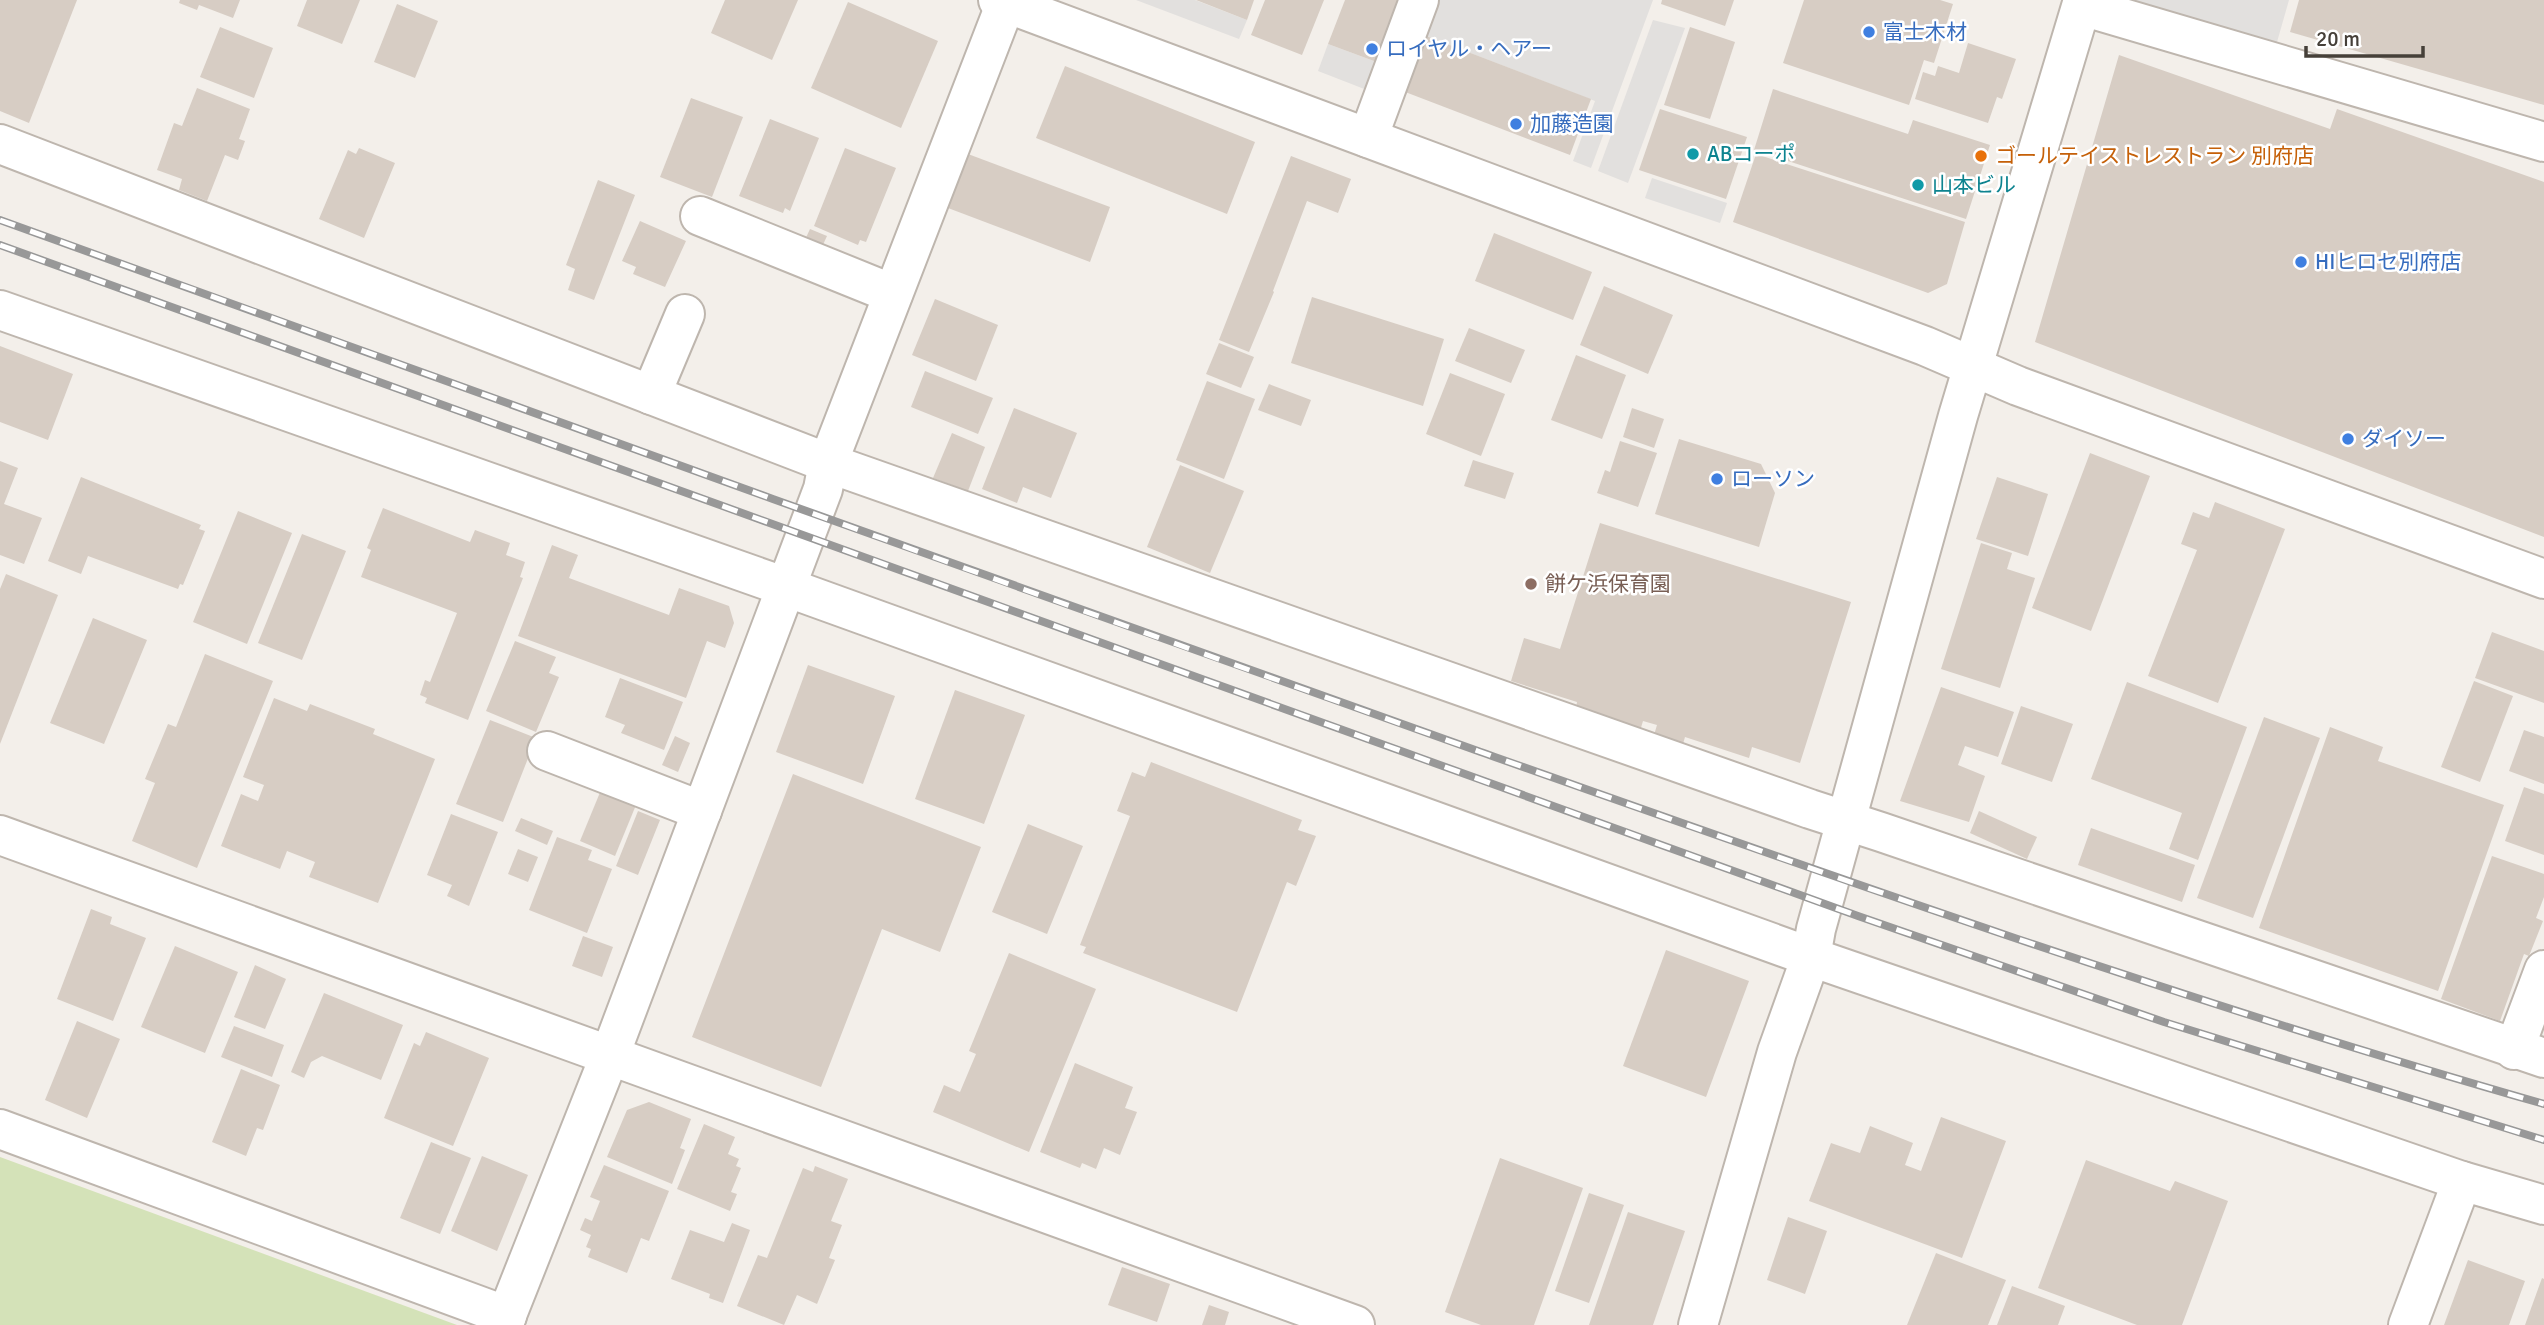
<svg xmlns="http://www.w3.org/2000/svg" width="2544" height="1325" viewBox="0 0 2544 1325" font-family="Signika,'Noto Sans JP',sans-serif">
  <style>
    .green { fill: #d4e2b8 }
    .parking { fill: #e2e0de }
    .building { fill: #d7cdc4 }
    .lines { fill: none; stroke-linecap: round; stroke-linejoin: round }
    .minor-casing { stroke: #beb6ae; stroke-width: 42 }
    .minor { stroke: #fff; stroke-width: 38 }
    .rail-casing { stroke: #989898; stroke-width: 8 }
    .rail { stroke: #fff; stroke-width: 5; stroke-dasharray: 16; stroke-linecap: butt }
    .shop-dot { fill: #3f7fe0; stroke: #fff; stroke-width: 2.5 }
    .culture-dot { fill: #0f9aa8; stroke: #fff; stroke-width: 2.5 }
    .food-dot { fill: #e8710a; stroke: #fff; stroke-width: 2.5 }
    .education-dot { fill: #8d6e63; stroke: #fff; stroke-width: 2.5 }
    .labels { text-anchor: middle; dominant-baseline: central; stroke-width: 5; stroke-linejoin: round; paint-order: stroke }
    .shop-label { font-size: 21px; fill: #366cbe; stroke: #fff; text-anchor: start }
    .culture-label { font-size: 21px; fill: #0d838f; stroke: #fff; text-anchor: start }
    .food-label { font-size: 21px; fill: #c56008; stroke: #fff; text-anchor: start }
    .education-label { font-size: 21px; fill: #785e54; stroke: #fff; text-anchor: start }
  </style>
  <rect width="100%" height="100%" fill="#f3efea"/>
  <!-- green -->
  <polygon class="green" points="0,1157 457,1325 0,1325"/>
  <!-- parking -->
  <g class="parking">
    <polygon points="1136,0 1195,0 1247,20 1239,39"/>
    <polygon points="1435,0 1653,0 1591,168 1573,161 1595,101 1421,34"/>
    <polygon points="2128,0 2289,0 2277,42"/>
    <polygon points="1653,20 1685,28 1628,183 1598,171"/>
    <polygon points="1328,44 1382,64 1372,92 1318,71"/>
    <polygon points="1652,178 1727,203 1720,223 1645,198"/>
  </g>
  <!-- building -->
  <g class="building">
    <polygon points="0,0 77,0 29,123 0,111"/>
    <polygon points="180,0 240,0 233,18 199,5 197,10 179,3"/>
    <polygon points="307,0 360,0 342,44 297,26"/>
    <polygon points="725,0 798,0 772,60 711,33"/>
    <polygon points="1196,0 1254,0 1247,20"/>
    <polygon points="1265,0 1324,0 1302,55 1251,35"/>
    <polygon points="1345,0 1400,0 1382,64 1328,44"/>
    <polygon points="1662,0 1734,0 1725,26 1661,4"/>
    <polygon points="1804,0 1940,0 1953,4 1934,63 1924,60 1909,105 1783,63"/>
    <polygon points="2299,0 2544,0 2544,105 2290,32"/>
    <polygon points="848,2 938,41 901,128 811,88"/>
    <polygon points="397,4 438,21 415,78 374,62"/>
    <polygon points="220,27 273,48 254,98 200,77"/>
    <polygon points="1690,27 1735,42 1710,119 1664,105"/>
    <polygon points="1421,34 1591,99 1570,155 1400,90"/>
    <polygon points="1968,43 2016,59 2002,99 1997,97 1988,123 1915,99 1923,72 1935,76 1938,66 1959,73"/>
    <polygon points="2119,55 2330,129 2337,109 2544,182 2544,537 2035,342"/>
    <polygon points="1065,66 1255,142 1227,214 1036,138"/>
    <polygon points="197,88 250,109 239,139 245,141 238,160 225,155 207,201 179,190 182,179 157,170 174,123 182,126"/>
    <polygon points="1773,89 1908,134 1913,120 1990,145 1966,219 1754,150"/>
    <polygon points="691,98 743,117 712,197 660,177"/>
    <polygon points="1660,109 1747,137 1726,199 1639,170"/>
    <polygon points="770,119 819,138 790,211 785,208 783,213 739,196"/>
    <polygon points="359,148 395,163 364,238 319,219 348,150 356,154"/>
    <polygon points="845,148 896,168 866,242 860,240 858,245 814,226"/>
    <polygon points="968,154 1110,207 1090,262 948,208"/>
    <polygon points="1756,154 1965,222 1947,284 1928,293 1733,222"/>
    <polygon points="1291,156 1351,179 1338,213 1307,201 1273,291 1274,292 1249,352 1219,340"/>
    <polygon points="598,180 635,195 594,300 568,290 575,269 566,265"/>
    <polygon points="640,221 686,241 665,287 633,274 636,267 622,261"/>
    <polygon points="810,229 827,236 821,249 804,242"/>
    <polygon points="1494,233 1592,272 1573,320 1475,281"/>
    <polygon points="1604,286 1673,315 1648,374 1580,345"/>
    <polygon points="1312,297 1444,339 1423,406 1291,363"/>
    <polygon points="935,299 998,325 976,381 912,355"/>
    <polygon points="1469,328 1525,350 1511,383 1455,361"/>
    <polygon points="1219,343 1254,357 1241,388 1206,374"/>
    <polygon points="0,346 73,374 48,440 0,422"/>
    <polygon points="1576,355 1626,375 1602,439 1551,420"/>
    <polygon points="925,371 993,398 978,434 911,407"/>
    <polygon points="1450,373 1505,394 1481,456 1426,434"/>
    <polygon points="1207,381 1255,399 1224,479 1176,460"/>
    <polygon points="1269,384 1311,400 1301,426 1258,410"/>
    <polygon points="1014,408 1077,433 1051,498 1023,487 1017,503 982,489"/>
    <polygon points="1632,408 1664,419 1654,448 1623,437"/>
    <polygon points="952,433 985,447 968,491 933,478"/>
    <polygon points="1679,439 1761,464 1775,493 1759,547 1655,514"/>
    <polygon points="1620,441 1657,453 1638,507 1597,493 1605,470 1610,472"/>
    <polygon points="2090,453 2150,476 2091,631 2032,608"/>
    <polygon points="1473,460 1514,473 1505,499 1464,486"/>
    <polygon points="0,461 18,468 4,504 42,518 24,564 0,555"/>
    <polygon points="1180,465 1244,491 1210,573 1147,547"/>
    <polygon points="81,477 201,525 199,529 205,531 183,585 180,584 178,589 88,556 81,574 48,561"/>
    <polygon points="1997,477 2048,494 2028,556 1976,539"/>
    <polygon points="2215,502 2285,529 2218,703 2148,676 2197,550 2181,544 2193,512 2209,518"/>
    <polygon points="383,508 470,542 475,530 510,543 506,555 525,562 520,577 523,578 468,720 425,703 427,698 420,695 425,680 430,682 457,613 361,577 371,550 367,548"/>
    <polygon points="238,511 292,533 247,644 193,622"/>
    <polygon points="1600,523 1851,602 1800,763 1752,747 1749,758 1685,737 1683,744 1654,735 1657,725 1643,721 1640,731 1576,708 1577,702 1511,681 1524,638 1560,649"/>
    <polygon points="302,534 346,551 302,660 258,643"/>
    <polygon points="1981,543 2012,553 2007,569 2035,578 2000,688 1941,669"/>
    <polygon points="552,545 578,555 569,578 669,615 679,588 729,606 734,623 725,648 707,641 686,698 518,636"/>
    <polygon points="6,574 58,595 0,744 0,589"/>
    <polygon points="93,618 147,640 104,744 50,723"/>
    <polygon points="2492,632 2544,651 2544,703 2475,678"/>
    <polygon points="515,641 556,657 549,673 559,677 536,732 486,711"/>
    <polygon points="205,654 273,681 197,868 132,841 155,783 145,779 168,724 176,727"/>
    <polygon points="808,665 895,696 863,784 776,752"/>
    <polygon points="620,678 683,702 664,750 621,733 625,725 605,717"/>
    <polygon points="2474,681 2513,696 2480,782 2441,767"/>
    <polygon points="2127,682 2247,727 2198,860 2169,849 2182,813 2091,779"/>
    <polygon points="1941,687 2014,712 1998,757 1965,746 1958,765 1985,776 1969,822 1900,801"/>
    <polygon points="955,690 1025,715 984,824 915,799"/>
    <polygon points="274,698 307,711 310,704 375,729 373,734 435,759 378,903 309,877 315,862 287,851 280,869 221,846 241,794 258,801 264,785 243,777"/>
    <polygon points="2021,706 2073,724 2052,782 2001,764"/>
    <polygon points="2264,717 2320,738 2253,918 2197,898"/>
    <polygon points="490,720 536,738 503,822 456,804"/>
    <polygon points="2330,727 2383,747 2378,761 2504,805 2438,991 2259,928"/>
    <polygon points="2524,730 2544,737 2544,784 2509,771"/>
    <polygon points="675,736 690,743 678,772 662,765"/>
    <polygon points="1151,762 1302,820 1298,830 1316,836 1296,886 1287,882 1237,1012 1083,953 1086,947 1080,945 1130,816 1117,811 1132,772 1145,777"/>
    <polygon points="793,774 981,847 940,952 882,929 821,1087 692,1037"/>
    <polygon points="2524,787 2544,794 2544,855 2505,841"/>
    <polygon points="601,790 636,805 615,856 580,841"/>
    <polygon points="638,811 660,820 638,875 616,866"/>
    <polygon points="1979,811 2037,837 2027,859 1970,833"/>
    <polygon points="451,814 498,832 469,906 447,896 452,885 427,875"/>
    <polygon points="521,818 553,831 547,845 515,831"/>
    <polygon points="1028,824 1083,846 1047,934 992,912"/>
    <polygon points="2091,828 2195,865 2182,902 2078,865"/>
    <polygon points="557,837 592,850 588,860 612,869 587,933 529,910"/>
    <polygon points="518,849 538,857 528,882 508,874"/>
    <polygon points="2492,856 2544,874 2544,897 2536,918 2543,921 2529,956 2524,954 2500,1021 2441,999"/>
    <polygon points="91,909 112,917 110,924 146,938 113,1021 57,999"/>
    <polygon points="583,936 613,947 602,977 572,966"/>
    <polygon points="175,946 238,972 205,1053 141,1027"/>
    <polygon points="1666,950 1749,981 1706,1097 1623,1066"/>
    <polygon points="1009,953 1096,989 1029,1152 933,1112 944,1085 960,1092 976,1054 969,1051"/>
    <polygon points="255,965 286,979 265,1029 234,1017"/>
    <polygon points="324,993 403,1025 381,1080 322,1056 311,1062 304,1078 291,1072"/>
    <polygon points="77,1021 120,1039 87,1118 45,1100"/>
    <polygon points="234,1026 284,1045 272,1077 221,1057"/>
    <polygon points="426,1032 489,1058 453,1146 384,1118 414,1043 420,1046"/>
    <polygon points="1075,1063 1133,1087 1125,1108 1137,1112 1120,1155 1104,1148 1096,1169 1082,1163 1080,1168 1040,1152"/>
    <polygon points="241,1069 280,1085 263,1130 257,1128 246,1156 212,1142"/>
    <polygon points="649,1102 691,1119 680,1148 685,1150 672,1184 607,1157 627,1110"/>
    <polygon points="1941,1117 2006,1141 1962,1258 1809,1201 1831,1143 1860,1153 1870,1126 1913,1143 1905,1165 1921,1171"/>
    <polygon points="704,1124 735,1137 728,1154 739,1159 736,1166 741,1168 731,1192 737,1194 730,1211 677,1189"/>
    <polygon points="431,1142 471,1158 440,1234 400,1218"/>
    <polygon points="482,1156 528,1175 497,1251 451,1231"/>
    <polygon points="1500,1158 1583,1188 1534,1325 1481,1325 1445,1312"/>
    <polygon points="2086,1160 2170,1191 2175,1181 2228,1201 2182,1325 2137,1325 2038,1288"/>
    <polygon points="604,1165 669,1191 649,1241 641,1238 627,1273 588,1257 591,1249 586,1247 591,1235 580,1230 585,1218 592,1221 600,1201 590,1197"/>
    <polygon points="815,1166 848,1179 831,1221 842,1225 829,1258 835,1260 817,1304 797,1295 784,1325 737,1306 758,1255 767,1258 803,1168 813,1172"/>
    <polygon points="1589,1193 1624,1205 1589,1303 1555,1291"/>
    <polygon points="1628,1212 1685,1231 1653,1325 1589,1325"/>
    <polygon points="1788,1217 1827,1231 1805,1294 1767,1280"/>
    <polygon points="732,1223 750,1230 723,1303 709,1298 710,1294 671,1279 690,1230 724,1242"/>
    <polygon points="1936,1253 2006,1280 1988,1325 1907,1325"/>
    <polygon points="2468,1260 2525,1281 2509,1325 2444,1325"/>
    <polygon points="1122,1267 1170,1284 1157,1322 1108,1305"/>
    <polygon points="2542,1278 2544,1279 2544,1325 2525,1325"/>
    <polygon points="2012,1286 2065,1306 2058,1325 1997,1325"/>
    <polygon points="1209,1305 1229,1312 1225,1325 1202,1325"/>
  </g>
  <g class="lines">
    <!-- minor casing -->
    <g class="minor-casing">
      <g id="minor">
        <polyline points="998,0 1925,346 2018,386 2544,579"/>
        <polyline points="2082,6 2544,142"/>
        <polyline points="1368,138 1419,0"/>
        <polyline points="0,144 828,463 1810,809 1881,832 2544,1058"/>
        <polyline points="700,216 893,294"/>
        <polyline points="0,310 786,587 1811,957 2462,1181 2544,1205"/>
        <polyline points="651,395 685,314"/>
        <polyline points="547,751 702,811"/>
        <polyline points="0,835 1355,1325"/>
        <polyline points="2514,1050 2544,970"/>
        <polyline points="0,1129 507,1316"/>
        <polyline points="503,1325 610,1055 823,489 828,463 1007,0"/>
        <polyline points="1698,1325 1777,1052 1811,957 1816,929 1958,416 2083,0"/>
        <polyline points="2408,1325 2462,1181"/>
      </g>
    </g>
    <!-- minor -->
    <use href="#minor" class="minor"/>
    <!-- rail casing -->
    <g class="rail-casing">
      <g id="rail">
        <path d="M0 220C493 397 984 577 1478 751 1831 876 2183 1001 2544 1104"/>
        <polyline points="0,245 1858,916 2164,1022 2544,1140"/>
      </g>
    </g>
    <!-- rail -->
    <use href="#rail" class="rail"/>
  </g>
  <!-- markers -->
  <g class="shop-dot">
    <circle cx="1869" cy="32" r="7"/>
    <circle cx="1372" cy="49" r="7"/>
    <circle cx="1516" cy="124" r="7"/>
    <circle cx="2301" cy="262" r="7"/>
    <circle cx="2348" cy="439" r="7"/>
    <circle cx="1717" cy="479" r="7"/>
  </g>
  <g class="culture-dot">
    <circle cx="1693" cy="154" r="7"/>
    <circle cx="1918" cy="185" r="7"/>
  </g>
  <circle class="food-dot" cx="1981" cy="156" r="7"/>
  <circle class="education-dot" cx="1531" cy="584" r="7"/>
  <g class="labels">
    <!-- shop labels -->
    <g class="shop-label">
      <text x="1883" y="32">富士木材</text>
      <text x="1386" y="49">ロイヤル・ヘアー</text>
      <text x="1530" y="124">加藤造園</text>
      <text x="2315" y="262">HIヒロセ別府店</text>
      <text x="2362" y="439">ダイソー</text>
      <text x="1731" y="479">ローソン</text>
    </g>
    <!-- culture labels -->
    <g class="culture-label">
      <text x="1707" y="154">ABコーポ</text>
      <text x="1932" y="185">山本ビル</text>
    </g>
    <!-- food labels -->
    <g class="food-label">
      <text x="1995" y="156">ゴールテイストレストラン 別府店</text>
    </g>
    <!-- education labels -->
    <g class="education-label">
      <text x="1545" y="584">餅ケ浜保育園</text>
    </g>
  </g>
  <!-- scale -->
  <path d="M2306 46v10h117v-10" fill="none" stroke="#464039" stroke-width="3.5"/>
  <text x="2316" y="46" font-size="21" fill="#464039" stroke="#ffffff" stroke-width="5" paint-order="stroke">20 m</text>
</svg>
